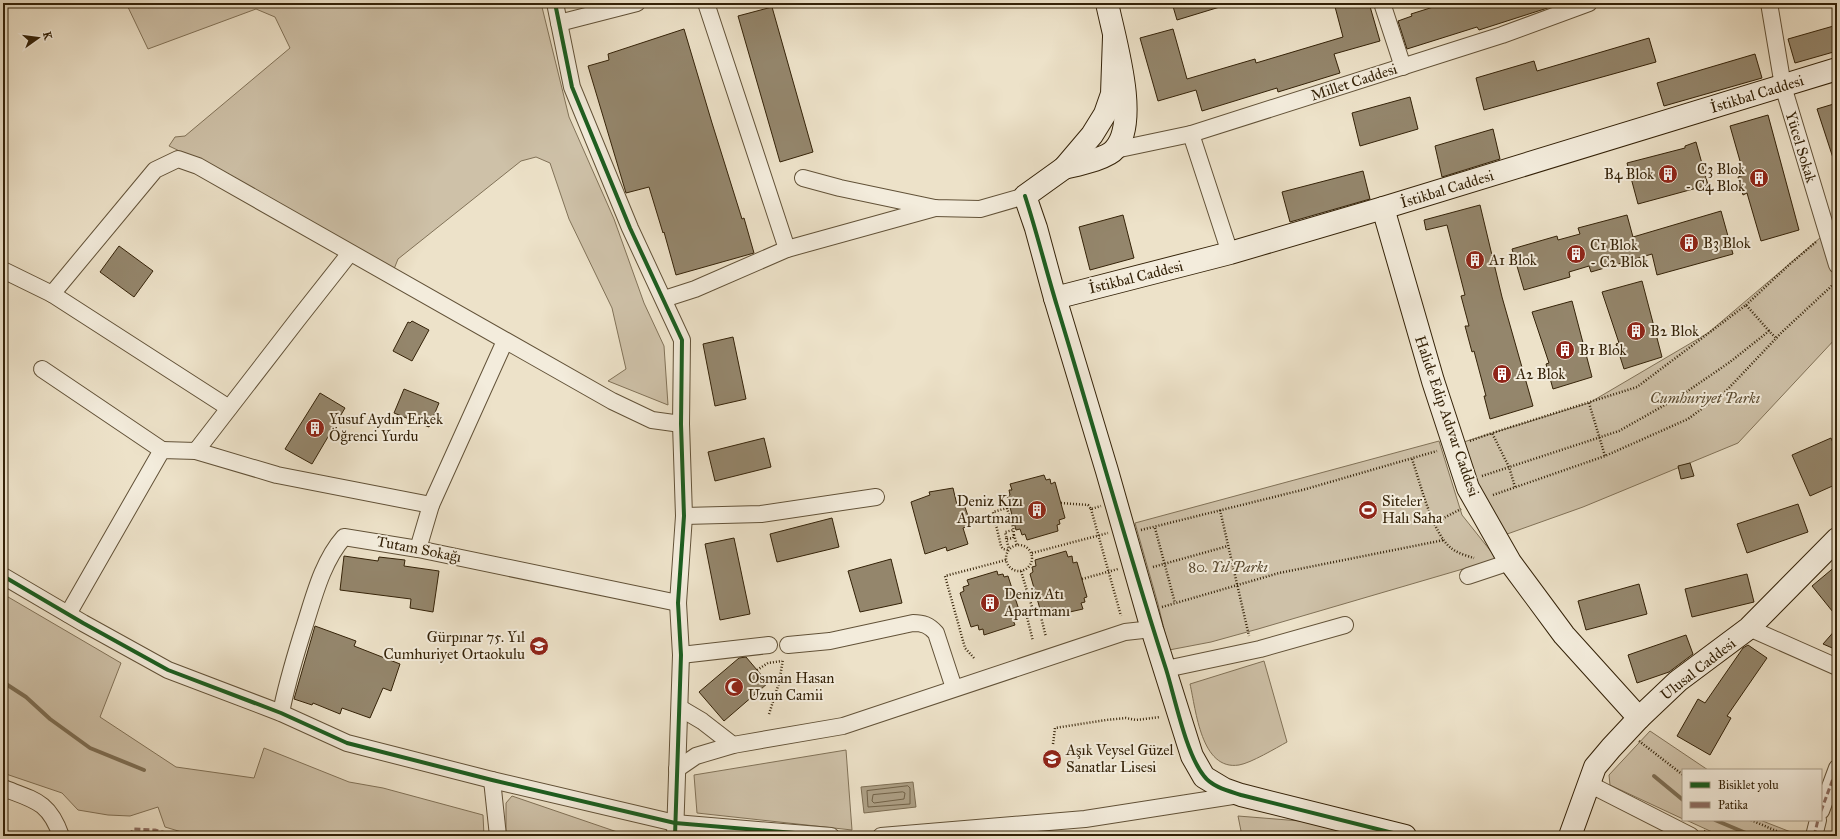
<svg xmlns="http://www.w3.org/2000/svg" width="1840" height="839" viewBox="0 0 1840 839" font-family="'IM FELL Great Primer',serif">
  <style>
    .green { fill: #cec1a8; stroke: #817258 }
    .water { fill: #aea187; stroke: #7d6e54 }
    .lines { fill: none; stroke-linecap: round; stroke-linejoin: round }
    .shore { stroke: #716248; stroke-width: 1 }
    .stream { stroke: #7d6e54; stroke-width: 4 }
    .building { fill: #94866c; stroke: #342208 }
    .street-casing { stroke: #625238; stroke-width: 18 }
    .secondary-casing { stroke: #342208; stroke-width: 24 }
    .path { stroke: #342208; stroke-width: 2.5; stroke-dasharray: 1 2; stroke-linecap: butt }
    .street { stroke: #f3ecdc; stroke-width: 16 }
    .secondary { stroke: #f3ecdc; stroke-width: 22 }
    .quiet { stroke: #8d6e63; stroke-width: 3; stroke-dasharray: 6 3; stroke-linecap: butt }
    .cycleway-casing { stroke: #f3ecdc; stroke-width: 6 }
    .cycleway { stroke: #1b5e20; stroke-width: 4 }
    .labels { text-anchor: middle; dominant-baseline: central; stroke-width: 4; stroke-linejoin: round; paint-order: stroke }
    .street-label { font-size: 15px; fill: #342208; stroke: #f3ecdc }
    .poi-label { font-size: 15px; fill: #342208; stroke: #f3ecdc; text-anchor: start }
    .park-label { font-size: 15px; font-style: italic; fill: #5a4a30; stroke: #f3ecdc }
  </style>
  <rect width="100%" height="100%" fill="#ede2c9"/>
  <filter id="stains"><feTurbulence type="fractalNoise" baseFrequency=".005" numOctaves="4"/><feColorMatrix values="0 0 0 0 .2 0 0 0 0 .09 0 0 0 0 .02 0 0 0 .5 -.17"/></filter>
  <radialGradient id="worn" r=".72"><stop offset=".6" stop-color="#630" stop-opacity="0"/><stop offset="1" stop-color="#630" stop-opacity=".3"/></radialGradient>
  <!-- green -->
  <g class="green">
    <polygon points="126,3 541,3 569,117 614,219 644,303 664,346 668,405 608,381 626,369 612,308 569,219 550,163 536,157 521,161 398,259 394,269 209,165 169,146 175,137 185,136 290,48 275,17 256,9 148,49"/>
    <polygon points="1837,215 1837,337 1738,443 1583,507 1496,538 1454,445 1589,403 1708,333 1827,232 1826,228"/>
    <polygon points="1439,441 1462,515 1497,559 1258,629 1211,642 1169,650 1158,604 1135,523"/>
    <polygon points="3,594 121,663 100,717 176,767 254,778 264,748 349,782 383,788 483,815 484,836 195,836 165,827 158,807 130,816 108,815 78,810 62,793 3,773"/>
    <path d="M1264 661 1287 742C1276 748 1251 763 1239 765 1201 771 1196 710 1190 684Z"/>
    <polygon points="1650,731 1708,770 1683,770 1683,819 1610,785 1609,775"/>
    <polygon points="846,750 852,830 697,813 694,775"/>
    <polygon points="512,796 629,836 506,836 506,803"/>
    <polygon points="1238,816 1325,823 1381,836 1242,836"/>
    <polygon points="1686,820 1760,820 1801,836 1721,836"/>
  </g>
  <!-- water -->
  <polygon class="water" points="913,782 916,807 864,813 861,787"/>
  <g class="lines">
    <!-- shore -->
    <g class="shore">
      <polygon points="908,786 910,788 910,804 868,807 867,791"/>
      <polygon points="903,792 905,793 904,799 874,803 872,801 873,795"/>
    </g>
    <!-- stream -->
    <g class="stream">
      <polyline points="3,682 26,697 50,719 90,748 144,770"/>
      <polyline points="1654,776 1683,800"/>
      <polyline points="1715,820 1753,836"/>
    </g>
  </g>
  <!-- building -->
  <g class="building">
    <polygon points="1172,3 1223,3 1223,6 1177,20"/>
    <polygon points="1334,3 1369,3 1380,41 1334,54 1340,73 1278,92 1277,88 1202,111 1196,90 1158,101 1140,38 1173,29 1187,79 1255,59 1256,63 1343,37"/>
    <polygon points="1446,3 1560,3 1560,4 1479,30 1477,27 1407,49 1398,21 1412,16 1411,14"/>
    <polygon points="772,7 813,152 780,162 738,16"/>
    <polygon points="1837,25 1837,51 1795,63 1788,39"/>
    <polygon points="684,29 712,123 742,219 744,218 754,253 676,275 664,232 663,233 649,187 626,193 588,66 609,60 608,54"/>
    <polygon points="1649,38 1656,62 1484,110 1476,78 1534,61 1537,71"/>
    <polygon points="1755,54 1762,78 1664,106 1657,83"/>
    <polygon points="1410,97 1418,129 1360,146 1352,113"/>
    <polygon points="1837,103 1837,164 1835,164 1817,109"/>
    <polygon points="1768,115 1799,230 1761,241 1747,193 1743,195 1738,177 1744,175 1730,126"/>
    <polygon points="1493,129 1500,159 1442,177 1435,146"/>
    <polygon points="1696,142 1708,185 1638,204 1627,163 1685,148 1685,146"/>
    <polygon points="1363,171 1370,199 1290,222 1282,192"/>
    <polygon points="1480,205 1502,297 1533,406 1490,419 1484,396 1486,396 1474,351 1472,352 1465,326 1469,326 1461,296 1465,295 1447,225 1426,230 1424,220"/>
    <polygon points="1721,211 1733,254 1657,275 1652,254 1591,272 1589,266 1569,272 1570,277 1524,290 1512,249 1557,236 1558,240 1580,234 1578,228 1627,215 1633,237"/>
    <polygon points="1123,215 1134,258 1090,270 1079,227"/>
    <polygon points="119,246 153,271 134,297 100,272"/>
    <polygon points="1642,281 1662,357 1624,369 1616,344 1619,343 1602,292"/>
    <polygon points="1572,301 1592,377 1553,389 1546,364 1549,363 1532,312"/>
    <polygon points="412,321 429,330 412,361 393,351 408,322 410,323"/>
    <polygon points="733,337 746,399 715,406 703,344"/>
    <polygon points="404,389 439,403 429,427 394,413"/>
    <polygon points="320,393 345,408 312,464 285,449"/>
    <polygon points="764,438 771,467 715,481 708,452"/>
    <polygon points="1831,438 1837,452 1837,484 1810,496 1792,455"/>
    <polygon points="1690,463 1694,476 1681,479 1678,466"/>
    <polygon points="1044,475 1046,480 1050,479 1051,484 1055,482 1065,518 1059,520 1060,524 1057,525 1058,531 1027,540 1025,534 1022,535 1020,529 1016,530 1007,496 1010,495 1009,490 1012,490 1010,484"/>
    <polygon points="953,488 957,505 964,504 971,525 963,528 968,544 947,551 946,547 925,554 911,502 930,495 929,492"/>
    <polygon points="1798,504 1808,532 1747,553 1737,524"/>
    <polygon points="832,518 839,547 777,562 770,534"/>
    <polygon points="734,538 750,614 720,620 705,544"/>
    <polygon points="1066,551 1068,557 1072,556 1073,563 1077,562 1087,597 1084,598 1085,602 1081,603 1083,609 1052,616 1051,612 1047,613 1045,607 1040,609 1030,574 1033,572 1032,567 1036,566 1035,560"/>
    <polygon points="344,556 378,561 379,557 405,560 404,566 439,571 433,612 410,608 411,599 340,590"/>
    <polygon points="891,559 902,603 860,612 848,571"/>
    <polygon points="1837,565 1837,617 1812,586"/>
    <polygon points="997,571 998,575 1003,574 1004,577 1008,576 1020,613 1017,614 1017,619 1013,620 1015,625 984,635 983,629 979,630 978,625 971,627 960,593 964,591 963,587 969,585 967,580"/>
    <polygon points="1747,574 1754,602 1692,617 1685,589"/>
    <polygon points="1639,584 1647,614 1586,630 1578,601"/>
    <polygon points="315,626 356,641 354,646 400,664 391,691 383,688 370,718 342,708 340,714 313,703 312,705 294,699"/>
    <polygon points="1837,628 1837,650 1823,644"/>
    <polygon points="1686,635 1693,654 1669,672 1637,683 1628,655"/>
    <polygon points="1748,645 1767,658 1727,716 1731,718 1710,755 1677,736 1698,699 1705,703 1743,648"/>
    <polygon points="746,657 768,683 724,721 699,692 739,658"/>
  </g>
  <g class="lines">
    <!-- street casing -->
    <g class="street-casing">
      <g id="street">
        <polyline points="555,3 572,87 630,228 682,340 681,424 684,516 678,603 681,655 675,836"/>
        <polyline points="706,3 787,249"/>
        <polyline points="1382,3 1403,67"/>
        <polyline points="1769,3 1783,86 1837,265"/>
        <polyline points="559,23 637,3"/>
        <polyline points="1191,134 1230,253"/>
        <polyline points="1115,150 1191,134 1502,35 1589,3"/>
        <polyline points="803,178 840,188 935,208 980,209 1025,196"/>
        <polyline points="3,270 52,294 229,408"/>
        <polyline points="52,294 155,170 178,159 198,166 612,401 652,420 681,424"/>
        <polyline points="664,299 695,289 787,249 935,208"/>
        <polyline points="42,369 162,450"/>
        <polyline points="196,451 277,475 431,505"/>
        <polyline points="684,516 761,514 876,497"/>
        <polyline points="418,549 431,505 505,341"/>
        <polyline points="3,576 83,623 168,670 281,713 347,743 492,780 675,823 831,836"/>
        <polyline points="1468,576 1510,562"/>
        <polyline points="68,614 162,450 196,451 298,319 350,253"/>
        <polyline points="1749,628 1837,667"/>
        <path d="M788 645 830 641 913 623C923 623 929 625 936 633L954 688"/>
        <polyline points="681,655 769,645"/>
        <polyline points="1166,669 1260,649 1345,625"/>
        <polyline points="680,708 702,721 733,745"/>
        <path d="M281 713C286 686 294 660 302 634 313 601 321 563 344 537L418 549 678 603"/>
        <polyline points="677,769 696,756 733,745 843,726 1125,632 1152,629"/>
        <polyline points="492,780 498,836"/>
        <polyline points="1589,784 1691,836"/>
        <path d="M3 788C34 800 49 801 61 836"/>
        <polyline points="1821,811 1837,768"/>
        <polyline points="881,836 1085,819 1239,795"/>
        <polyline points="1814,836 1818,820"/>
      </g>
    </g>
    <!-- secondary casing -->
    <g class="secondary-casing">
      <g id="secondary">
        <polyline points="1114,37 1112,94 1105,114 1092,135 1064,168 1025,196 1036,228 1055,298 1107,471 1152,629 1192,756 1204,777 1224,789 1241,795 1405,836"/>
        <path d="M1064 168C1076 165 1107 159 1115 149 1140 121 1114 38 1107 3"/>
        <polyline points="1383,208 1433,381 1468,488 1510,562 1564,635 1639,718"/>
        <polyline points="1055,298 1230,253 1383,208 1837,69"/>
        <polyline points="1570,836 1595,767 1611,748 1639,718 1678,681 1749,628 1837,539"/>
      </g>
    </g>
    <!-- path -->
    <g class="path">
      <polyline points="1746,305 1790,264 1816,242"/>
      <polyline points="1589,403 1605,456"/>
      <polyline points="1470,441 1492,433"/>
      <path d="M1412 459C1420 482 1432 533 1451 548 1457 553 1467 556 1474 558"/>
      <polyline points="1482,476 1619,431 1679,397 1730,362 1769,331 1777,339"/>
      <polyline points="1515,487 1509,467 1492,433 1637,387 1746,305 1769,331"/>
      <polyline points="1493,495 1605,456 1688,419 1726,391 1782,332 1837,281"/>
      <polyline points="1061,503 1088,505 1091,509 1101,506"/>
      <polyline points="1006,505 1007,508 993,512 1001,546 1003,549 1008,550"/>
      <path d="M1007 508C1009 516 1016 530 1013 538L1007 539 1005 532 1013 530"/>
      <polyline points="1091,509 1121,616"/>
      <polyline points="1220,510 1249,636"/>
      <polyline points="1434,523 1461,509"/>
      <polyline points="1155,528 1175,603"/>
      <polyline points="1141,530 1306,489 1437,451"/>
      <polyline points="1014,535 1017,545"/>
      <polyline points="1006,538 1009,549"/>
      <circle cx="1019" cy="558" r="13"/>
      <polyline points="1032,553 1108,533"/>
      <polyline points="1153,567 1228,546"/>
      <polyline points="1082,579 1118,569"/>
      <polyline points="1027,591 1033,610 1027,617 1033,641"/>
      <polyline points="1014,594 1027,591 1021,571"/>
      <polyline points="1162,607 1279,573 1444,540"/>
      <polyline points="1033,610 1037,610 1040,613 1046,637"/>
      <polyline points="974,658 965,648 945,576 1006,560"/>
      <polyline points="757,670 768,663 782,661"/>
      <polyline points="769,714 779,683 783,659"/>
      <polyline points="1639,741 1683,775"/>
      <polyline points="1053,744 1055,728 1106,720 1126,718 1136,720 1160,717"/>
      <polyline points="1751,820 1788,836"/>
      <polyline points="1704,831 1715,836"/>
    </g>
    <!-- street -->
    <use href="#street" class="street"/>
    <!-- secondary -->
    <use href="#secondary" class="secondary"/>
    <!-- quiet -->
    <g class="quiet">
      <polyline points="1821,811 1837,768"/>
      <polyline points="130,836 133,829 155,830 177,836"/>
      <polyline points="1814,836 1818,820"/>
    </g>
    <!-- cycleway casing -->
    <g class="cycleway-casing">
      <g id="cycleway">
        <polyline points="555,3 572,87 630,228 682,340 681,424 684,516 678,603 681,655 675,836"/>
        <path d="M1025 196C1037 233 1046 270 1057 306 1094 427 1127 549 1166 669 1175 698 1186 754 1204 776 1212 787 1229 791 1241 795L1405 836"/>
        <polyline points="3,576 83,623 168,670 281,713 347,743 492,780 675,823 831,836"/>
      </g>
    </g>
    <!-- cycleway -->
    <use href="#cycleway" class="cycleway"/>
  </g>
  <!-- icons -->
  <defs>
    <g id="building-disc" transform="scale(1)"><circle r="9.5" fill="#8f2418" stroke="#f3ecdc"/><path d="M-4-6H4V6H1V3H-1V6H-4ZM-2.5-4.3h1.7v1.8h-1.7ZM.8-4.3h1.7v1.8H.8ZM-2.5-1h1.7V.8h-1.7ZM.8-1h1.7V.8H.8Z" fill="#fff"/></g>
    <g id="stadium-disc" transform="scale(1)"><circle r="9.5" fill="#8f2418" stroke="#f3ecdc"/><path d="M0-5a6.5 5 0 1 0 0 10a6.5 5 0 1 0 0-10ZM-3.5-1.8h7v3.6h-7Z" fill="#fff"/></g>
    <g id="school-disc" transform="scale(1)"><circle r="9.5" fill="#8f2418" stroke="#f3ecdc"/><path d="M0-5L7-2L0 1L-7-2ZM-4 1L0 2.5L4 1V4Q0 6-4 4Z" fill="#fff"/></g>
    <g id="mosque-disc" transform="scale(1)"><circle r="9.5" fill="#8f2418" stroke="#f3ecdc"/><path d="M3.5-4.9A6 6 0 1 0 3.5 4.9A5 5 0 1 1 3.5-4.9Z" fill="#fff"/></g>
  </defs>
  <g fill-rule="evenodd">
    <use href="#building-disc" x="1668" y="174"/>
    <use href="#building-disc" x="1759" y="178"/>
    <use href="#building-disc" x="1689" y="243"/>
    <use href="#building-disc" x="1576" y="254"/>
    <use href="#building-disc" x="1475" y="260"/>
    <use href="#building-disc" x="1636" y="331"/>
    <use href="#building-disc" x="1565" y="350"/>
    <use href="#building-disc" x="1502" y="374"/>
    <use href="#building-disc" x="315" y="428"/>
    <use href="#building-disc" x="1037" y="510"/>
    <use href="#stadium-disc" x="1368" y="510"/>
    <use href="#building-disc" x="990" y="603"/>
    <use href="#school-disc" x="539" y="646"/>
    <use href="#mosque-disc" x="734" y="687"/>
    <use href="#school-disc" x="1052" y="759"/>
  </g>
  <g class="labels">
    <!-- street labels -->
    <g class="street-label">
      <text transform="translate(1354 82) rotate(-18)">Millet Caddesi</text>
      <text transform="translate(1757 94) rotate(-17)">İstikbal Caddesi</text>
      <text transform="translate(1801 147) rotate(73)">Yücel Sokak</text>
      <text transform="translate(1447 189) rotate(-17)">İstikbal Caddesi</text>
      <text transform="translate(1136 277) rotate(-14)">İstikbal Caddesi</text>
      <text transform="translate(1447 416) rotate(71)">Halide Edip Adıvar Caddesi</text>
      <text transform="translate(419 549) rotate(11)">Tutam Sokağı</text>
      <text transform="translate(1698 669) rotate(-38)">Ulusal Caddesi</text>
    </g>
    <!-- poi labels -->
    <g class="poi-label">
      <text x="1745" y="169" text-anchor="end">C3 Blok<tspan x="1745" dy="17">- C4 Blok</tspan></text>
      <text x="1654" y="174" text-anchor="end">B4 Blok</text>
      <text x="1703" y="243">B3 Blok</text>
      <text x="1590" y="245">C1 Blok<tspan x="1590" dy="17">- C2 Blok</tspan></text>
      <text x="1489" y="260">A1 Blok</text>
      <text x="1650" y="331">B2 Blok</text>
      <text x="1579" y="350">B1 Blok</text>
      <text x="1516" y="374">A2 Blok</text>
      <text x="329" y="419">Yusuf Aydın Erkek<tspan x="329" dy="17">Öğrenci Yurdu</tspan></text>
      <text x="1023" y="501" text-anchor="end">Deniz Kızı<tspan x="1023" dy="17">Apartmanı</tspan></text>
      <text x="1382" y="501">Siteler<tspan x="1382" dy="17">Halı Saha</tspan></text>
      <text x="1004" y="594">Deniz Atı<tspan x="1004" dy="17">Apartmanı</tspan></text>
      <text x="525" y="637" text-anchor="end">Gürpınar 75. Yıl<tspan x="525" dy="17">Cumhuriyet Ortaokulu</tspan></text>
      <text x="748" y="678">Osman Hasan<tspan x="748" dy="17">Uzun Camii</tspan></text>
      <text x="1066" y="750">Aşık Veysel Güzel<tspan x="1066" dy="17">Sanatlar Lisesi</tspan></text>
    </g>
    <!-- park labels -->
    <g class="park-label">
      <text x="1705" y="398">Cumhuriyet Parkı</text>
      <text x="1228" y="567">80. Yıl Parkı</text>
    </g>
  </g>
  <!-- margin -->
  <rect width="1840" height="839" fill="none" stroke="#ede2c9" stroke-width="16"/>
  <rect x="4" y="4" width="1832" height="831" fill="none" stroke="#342208" stroke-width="2"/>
  <rect x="8" y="8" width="1824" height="823" fill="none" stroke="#342208"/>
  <!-- legend -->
  <rect x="1682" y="769" width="140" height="52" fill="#f3ecdc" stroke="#a79b87"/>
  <rect x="1690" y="782" width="20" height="6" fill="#1b5e20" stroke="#a79b87"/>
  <text x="1718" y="789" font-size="12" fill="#342208">Bisiklet yolu</text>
  <rect x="1690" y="802" width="20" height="6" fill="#8d6e63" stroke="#a79b87"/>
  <text x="1718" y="809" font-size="12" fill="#342208">Patika</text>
  <!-- north arrow -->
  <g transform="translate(38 38) rotate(76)" stroke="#f3ecdc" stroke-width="3" paint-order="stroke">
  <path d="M0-3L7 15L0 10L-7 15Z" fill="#342208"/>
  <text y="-6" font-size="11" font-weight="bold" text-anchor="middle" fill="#342208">K</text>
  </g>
  <rect width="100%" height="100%" filter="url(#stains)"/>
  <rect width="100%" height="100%" fill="url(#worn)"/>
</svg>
